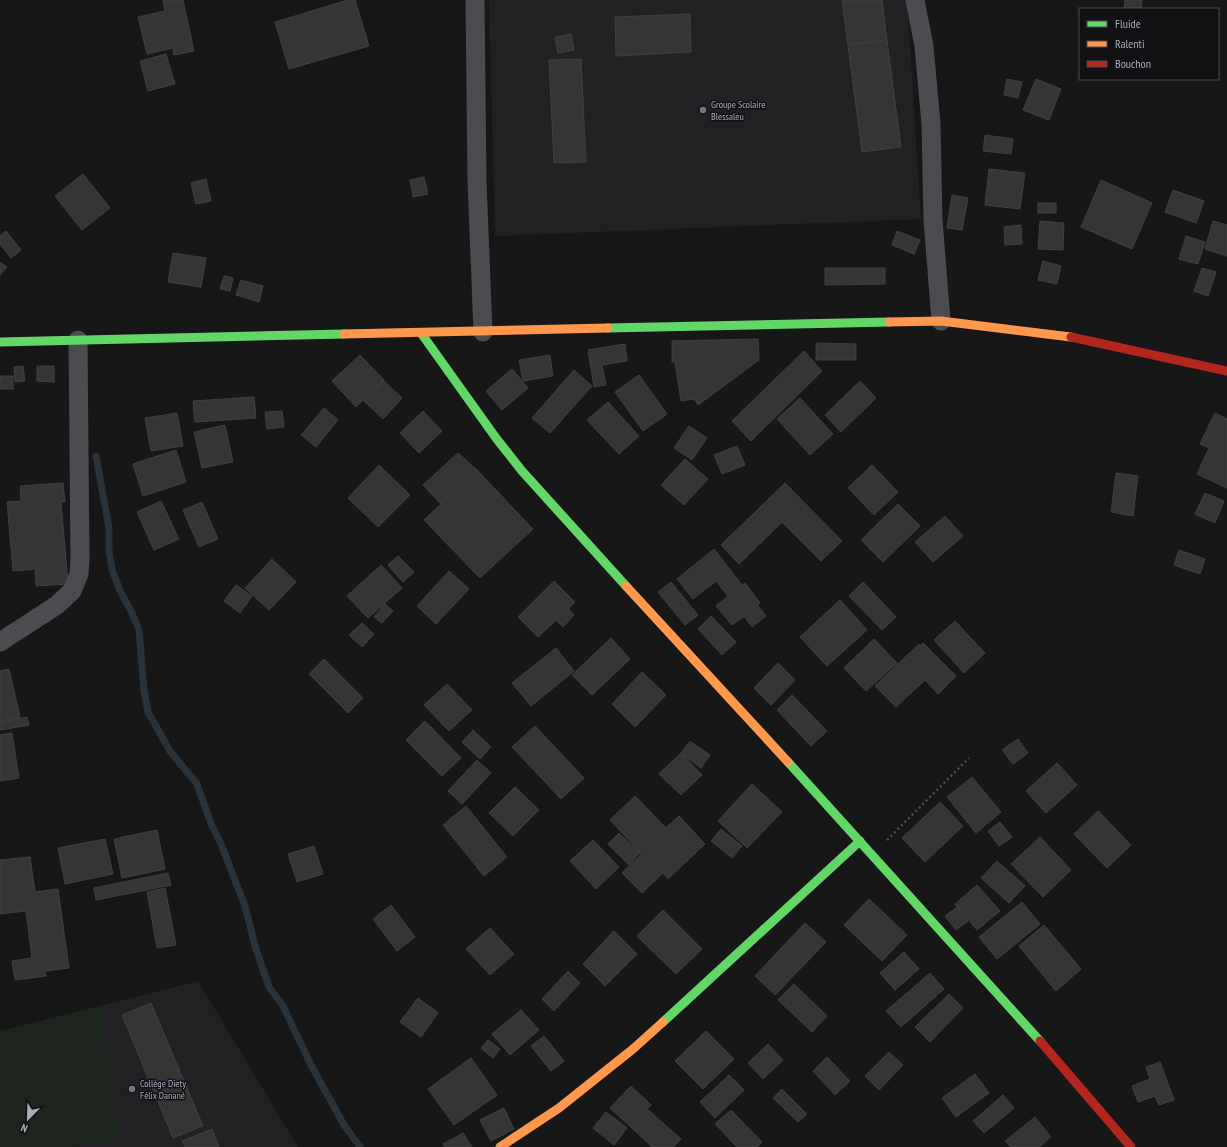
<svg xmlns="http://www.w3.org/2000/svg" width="1227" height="1147" viewBox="0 0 1227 1147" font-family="'PT Sans Narrow',sans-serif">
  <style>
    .built { fill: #212123 }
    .grass { fill: #1d241e }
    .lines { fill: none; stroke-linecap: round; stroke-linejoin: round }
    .stream { stroke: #2a3239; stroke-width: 7 }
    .building { fill: #353536; stroke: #3f4043 }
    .path { stroke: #4d4e52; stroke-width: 2.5; stroke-dasharray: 2 3; stroke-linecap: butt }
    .street { stroke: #4b4c50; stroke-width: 19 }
    .fast { stroke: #63d668; stroke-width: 9 }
    .slow { stroke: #ff974d; stroke-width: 9 }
    .jam { stroke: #b3261e; stroke-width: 9 }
    .poi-dot { fill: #757880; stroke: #111113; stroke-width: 1.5 }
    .labels { text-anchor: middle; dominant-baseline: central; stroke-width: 3; stroke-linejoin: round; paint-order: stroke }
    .poi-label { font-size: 10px; fill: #a8adb8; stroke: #111113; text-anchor: start }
  </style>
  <rect width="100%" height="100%" fill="#171717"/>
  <!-- built -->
  <g class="built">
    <polygon points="489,0 907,0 921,219 495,236"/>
    <polygon points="198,981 298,1147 0,1147 0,1031"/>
  </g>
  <!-- grass -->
  <polygon class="grass" points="101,1006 121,1139 72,1147 0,1147 0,1031"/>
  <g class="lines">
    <!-- stream -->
    <polyline class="stream" points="96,456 109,528 109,550 112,570 121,593 131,611 139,630 144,690 148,712 170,751 197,784 212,826 221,844 245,906 255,946 269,987 283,1006 311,1065 344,1125 360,1147"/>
  </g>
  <!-- building -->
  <g class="building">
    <polygon points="163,0 183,0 194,51 174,55 173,48 147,54 138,17 165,11"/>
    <polygon points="348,0 355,0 369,46 289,69 275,22"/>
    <polygon points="842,0 882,0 887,40 848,45"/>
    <polygon points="1125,0 1142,0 1141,9 1124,9"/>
    <polygon points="690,14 691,52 616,56 615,17"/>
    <polygon points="571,34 574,50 558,53 555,37"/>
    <polygon points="887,40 901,147 862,152 848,45"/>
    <polygon points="166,54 175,84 148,91 140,61"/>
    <polygon points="581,59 586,162 554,163 549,60"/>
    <polygon points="1007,79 1022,82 1018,98 1004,95"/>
    <polygon points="1036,79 1061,89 1049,120 1023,110"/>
    <polygon points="985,135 1013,139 1011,154 983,151"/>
    <polygon points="989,169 1025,173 1020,209 985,205"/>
    <polygon points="83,174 110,208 82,230 55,196"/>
    <polygon points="424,177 428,194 413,197 410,180"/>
    <polygon points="206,179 211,201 196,204 191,183"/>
    <polygon points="1101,180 1152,203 1132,249 1081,227"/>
    <polygon points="1173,190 1204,201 1196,223 1165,212"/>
    <polygon points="952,195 968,198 962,230 947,228"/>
    <rect x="1038" y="203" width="18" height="10"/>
    <polygon points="1040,221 1064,223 1063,250 1038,249"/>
    <polygon points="1213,221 1227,225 1227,256 1205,249"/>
    <polygon points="1021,225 1022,244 1005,245 1004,227"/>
    <polygon points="6,231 21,250 11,258 0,244 0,236"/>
    <polygon points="897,231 920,240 914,254 892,245"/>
    <polygon points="1186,236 1205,242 1198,264 1179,259"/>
    <polygon points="173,253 206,258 201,287 168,282"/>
    <polygon points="1043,261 1061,266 1057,284 1038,280"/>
    <polygon points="0,262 7,267 0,275"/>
    <polygon points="825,268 885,268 885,284 825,285"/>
    <polygon points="1202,268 1216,272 1208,296 1194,291"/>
    <polygon points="224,276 233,278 230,291 220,289"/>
    <polygon points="241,280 263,286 259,302 236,295"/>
    <polygon points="758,339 759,360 698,405 694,399 681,401 675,362 672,362 672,341"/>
    <polygon points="816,343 856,344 856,360 816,360"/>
    <polygon points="625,344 627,361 602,365 606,385 594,387 588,350"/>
    <polygon points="804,351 822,371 751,441 732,421"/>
    <polygon points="360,355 384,380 356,407 332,381"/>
    <polygon points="550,355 553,376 523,381 519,360"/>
    <polygon points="23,366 25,381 15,382 14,367"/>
    <polygon points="37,366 54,366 54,382 37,381"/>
    <polygon points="512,369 528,388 502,410 486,391"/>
    <polygon points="574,370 592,386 550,433 532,418"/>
    <polygon points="639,375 667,414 643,431 615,392"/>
    <rect x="0" y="376" width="13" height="13"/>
    <polygon points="384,381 402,398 383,419 364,401"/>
    <polygon points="860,381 876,398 841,432 825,415"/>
    <polygon points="254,397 256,418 195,422 193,401"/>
    <polygon points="800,398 833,434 810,455 777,419"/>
    <polygon points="608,402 639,436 619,454 587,420"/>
    <polygon points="324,408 338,420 316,447 301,435"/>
    <polygon points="282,411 284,427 267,429 265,412"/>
    <polygon points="423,411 442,431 419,453 400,433"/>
    <polygon points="177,413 183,446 151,451 145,418"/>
    <polygon points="1215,413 1227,419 1227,488 1197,474 1209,448 1200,444"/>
    <polygon points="225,425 233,462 202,468 194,432"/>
    <polygon points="689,426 707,438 692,460 674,448"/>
    <polygon points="737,446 745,465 722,474 714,455"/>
    <polygon points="176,450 186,482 143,496 133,464"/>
    <polygon points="458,453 477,470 441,504 423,485"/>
    <polygon points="685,459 708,479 684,505 661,485"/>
    <polygon points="379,465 410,495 378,527 348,498"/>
    <polygon points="872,465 898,492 874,515 848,488"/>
    <polygon points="477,470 533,529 480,578 424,520"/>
    <polygon points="1116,473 1138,476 1133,516 1111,512"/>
    <polygon points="63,483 65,502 61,502 68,584 36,586 35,569 13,571 7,502 21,501 20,486"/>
    <polygon points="785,483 842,541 821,561 782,522 739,564 721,545"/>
    <polygon points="1205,493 1224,501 1215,523 1195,514"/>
    <polygon points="161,501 179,539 154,550 137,512"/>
    <polygon points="202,502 218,539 199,547 183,510"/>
    <polygon points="898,504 920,526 883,562 861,540"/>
    <polygon points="945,516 963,536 933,562 915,542"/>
    <polygon points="714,549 742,585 745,583 760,603 757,605 766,616 752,627 744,616 732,625 716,606 728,596 716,581 693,599 677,579"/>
    <polygon points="1179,550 1205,559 1200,574 1174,565"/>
    <polygon points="398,556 414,572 403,582 388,565"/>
    <polygon points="272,559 296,582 269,610 245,588"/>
    <polygon points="381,565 402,588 368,618 347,596"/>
    <polygon points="449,571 469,589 436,624 417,606"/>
    <polygon points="554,581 575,602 568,609 574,615 563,627 556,620 538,637 518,617"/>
    <polygon points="671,582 698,615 685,625 658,592"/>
    <polygon points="863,582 896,617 882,630 849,596"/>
    <polygon points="236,585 252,596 240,613 224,601"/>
    <polygon points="840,600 867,630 827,666 800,637"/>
    <polygon points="385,604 393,611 382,623 374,617"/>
    <polygon points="711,616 736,642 722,655 698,629"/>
    <polygon points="955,621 985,653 964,673 934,640"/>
    <polygon points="362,623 374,634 362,647 349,635"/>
    <polygon points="611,638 630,659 592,695 572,675"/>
    <polygon points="874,639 897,663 866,691 844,668"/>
    <polygon points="923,643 956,676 938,694 925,680 896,707 875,686 919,644 920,646"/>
    <polygon points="556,648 574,671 531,706 512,683"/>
    <polygon points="324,659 363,698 348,713 309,674"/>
    <polygon points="778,663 795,680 771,705 754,688"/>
    <polygon points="9,669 20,717 0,721 0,671"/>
    <polygon points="642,672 666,695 635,727 612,704"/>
    <polygon points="447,684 472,710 449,731 424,705"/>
    <polygon points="792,695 827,731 811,746 777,710"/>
    <polygon points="27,717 29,725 0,730 0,722"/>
    <polygon points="425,721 461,758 442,776 406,740"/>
    <polygon points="535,726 584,778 561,799 512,747"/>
    <polygon points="473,730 491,747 480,759 462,742"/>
    <polygon points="12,733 19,778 0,781 0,735"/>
    <polygon points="1018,739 1028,753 1013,764 1002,750"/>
    <polygon points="690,741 710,755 701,768 681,753"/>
    <polygon points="681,753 702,775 681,795 659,774"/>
    <polygon points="477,760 491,773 462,804 448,791"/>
    <polygon points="1057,763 1077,785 1046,813 1026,791"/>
    <polygon points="972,777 1001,812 976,833 947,797"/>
    <polygon points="752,784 782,812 747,848 718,821"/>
    <polygon points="515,787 539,810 513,836 489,813"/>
    <polygon points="635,796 666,828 679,816 705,844 668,879 663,873 642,893 622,873 642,854 610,820"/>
    <polygon points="940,802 963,826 925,862 902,838"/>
    <polygon points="466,806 507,857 484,876 443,825"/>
    <polygon points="1098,811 1131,845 1107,868 1074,834"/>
    <polygon points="1000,822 1012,837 999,846 988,831"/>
    <polygon points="721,829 742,846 732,858 711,841"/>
    <polygon points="157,830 165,869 122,878 114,839"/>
    <polygon points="619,833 640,853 629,865 608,844"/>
    <polygon points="1040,837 1071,870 1043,897 1011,864"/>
    <polygon points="105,839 113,874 65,884 58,848"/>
    <polygon points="593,840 619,867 596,889 570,861"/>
    <polygon points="314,846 323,874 297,882 288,854"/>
    <polygon points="30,857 35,892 58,889 69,968 45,971 46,976 15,980 12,961 32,958 26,911 0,914 0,860"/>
    <polygon points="997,861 1025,886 1009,903 981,878"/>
    <polygon points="168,873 171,885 96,900 94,888"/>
    <polygon points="977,885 1000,911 977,930 955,904"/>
    <polygon points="165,888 176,945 157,948 147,892"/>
    <polygon points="869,899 907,935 882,961 844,925"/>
    <polygon points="1022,902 1040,924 997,959 979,937"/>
    <polygon points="391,905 415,937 397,951 373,919"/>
    <polygon points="957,907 968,921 956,930 945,916"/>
    <polygon points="663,910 702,949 676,974 637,936"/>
    <polygon points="805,923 826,942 775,995 755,976"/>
    <polygon points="1044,925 1081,969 1056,991 1019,946"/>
    <polygon points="490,928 514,954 490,975 466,949"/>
    <polygon points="614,931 637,954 605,986 583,964"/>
    <polygon points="904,952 919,969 895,990 880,973"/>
    <polygon points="568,971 580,983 554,1011 542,999"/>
    <polygon points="930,973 944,989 901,1027 886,1011"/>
    <polygon points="794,984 827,1016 812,1032 778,1000"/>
    <polygon points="949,994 963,1008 930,1042 915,1027"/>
    <polygon points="418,998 438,1013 421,1037 400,1022"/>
    <polygon points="151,1003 203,1126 173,1138 122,1015"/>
    <polygon points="521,1010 539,1030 510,1055 492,1034"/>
    <polygon points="706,1031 734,1059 703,1089 675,1061"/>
    <polygon points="544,1036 564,1061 551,1071 531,1046"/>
    <polygon points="488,1040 500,1049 493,1058 481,1048"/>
    <polygon points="768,1044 783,1060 763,1079 748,1063"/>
    <polygon points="889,1052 903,1065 879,1090 865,1076"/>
    <polygon points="827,1057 850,1081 835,1095 813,1071"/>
    <polygon points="471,1058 497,1095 454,1125 428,1089"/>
    <polygon points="1160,1062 1174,1100 1159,1105 1155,1096 1138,1102 1132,1086 1150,1079 1146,1067"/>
    <polygon points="975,1074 989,1093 956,1117 942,1098"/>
    <polygon points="729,1075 744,1090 715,1118 700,1102"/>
    <polygon points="631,1086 651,1105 631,1127 610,1108"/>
    <polygon points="782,1089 807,1114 798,1122 773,1098"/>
    <polygon points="1003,1095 1014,1108 984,1133 973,1121"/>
    <polygon points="504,1108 514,1129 491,1141 480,1120"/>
    <polygon points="647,1109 681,1139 673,1147 652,1147 631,1127"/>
    <polygon points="731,1110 762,1142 757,1147 737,1147 715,1124"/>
    <polygon points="606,1112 627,1128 614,1145 593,1128"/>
    <polygon points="1035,1117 1051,1137 1039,1147 1011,1147 1005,1141"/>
    <polygon points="212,1129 219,1147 185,1147 182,1141"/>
    <polygon points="463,1133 472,1147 445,1147 443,1144"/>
  </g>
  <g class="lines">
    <!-- path -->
    <polyline class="path" points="887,840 969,758"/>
    <!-- street -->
    <g class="street">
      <polyline points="475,0 477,181 483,332"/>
      <polyline points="915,0 924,46 931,124 933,220 941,321"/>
      <polyline points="0,642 57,605 72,591 79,574 80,558 78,340"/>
    </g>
    <!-- fast -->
    <g class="fast">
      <polyline points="608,328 889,322"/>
      <polyline points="421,333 496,438 522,471 626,586"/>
      <polyline points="0,342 344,334"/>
      <polyline points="788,762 1040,1041"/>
      <polyline points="663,1022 860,841"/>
    </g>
    <!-- slow -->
    <g class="slow">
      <polyline points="889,322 941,321 1071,337"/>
      <polyline points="344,334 608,328"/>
      <polyline points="626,586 788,762"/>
      <polyline points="500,1147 559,1108 633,1049 663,1022"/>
    </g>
    <!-- jam -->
    <g class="jam">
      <polyline points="1071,337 1227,371"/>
      <polyline points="1040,1041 1131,1147"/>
    </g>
  </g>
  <!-- markers -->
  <g class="poi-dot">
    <circle cx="703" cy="110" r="4"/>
    <circle cx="132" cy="1089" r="4"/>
  </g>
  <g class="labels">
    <!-- poi labels -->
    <g class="poi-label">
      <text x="711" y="104">Groupe Scolaire<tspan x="711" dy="12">Blessaleu</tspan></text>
      <text x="140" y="1083">Collège Diety<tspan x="140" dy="12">Félix Danané</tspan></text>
    </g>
  </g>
  <!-- legend -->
  <rect x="1079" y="8" width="140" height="72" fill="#111113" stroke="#4d4f55"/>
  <rect x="1087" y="21" width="20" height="6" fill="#63d668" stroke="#4d4f55"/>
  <text x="1115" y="28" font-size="12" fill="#a8adb8">Fluide</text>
  <rect x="1087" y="41" width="20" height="6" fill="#ff974d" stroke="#4d4f55"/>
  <text x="1115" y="48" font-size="12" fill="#a8adb8">Ralenti</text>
  <rect x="1087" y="61" width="20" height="6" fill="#b3261e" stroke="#4d4f55"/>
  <text x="1115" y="68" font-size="12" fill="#a8adb8">Bouchon</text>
  <!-- north arrow -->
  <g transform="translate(28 1119) rotate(203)" stroke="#111113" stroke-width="3" paint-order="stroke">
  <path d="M0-3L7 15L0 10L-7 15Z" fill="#a8adb8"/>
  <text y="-6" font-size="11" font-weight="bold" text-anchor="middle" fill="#a8adb8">N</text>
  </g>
</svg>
